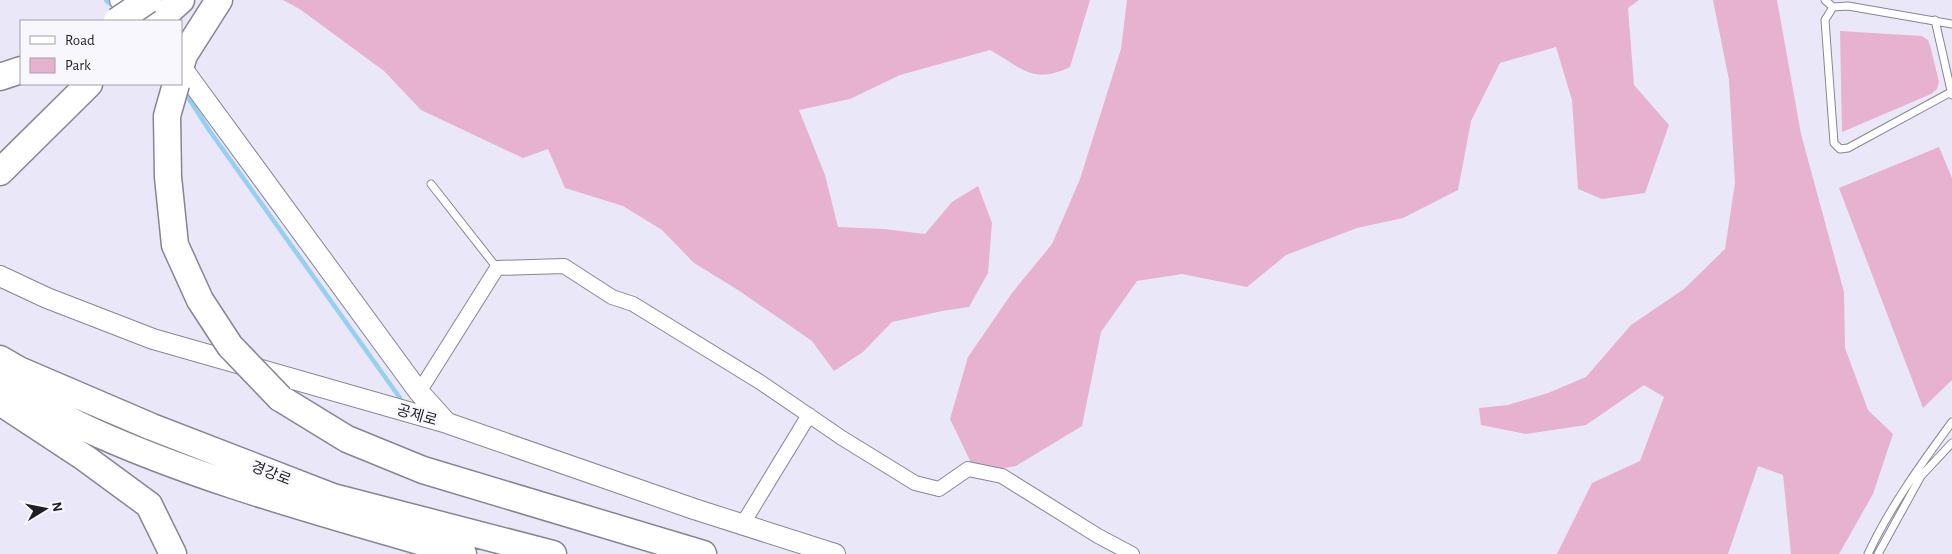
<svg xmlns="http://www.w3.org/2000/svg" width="1952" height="554" viewBox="0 0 1952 554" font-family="'Alegreya Sans','Noto Sans KR',sans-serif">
  <rect width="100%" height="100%" fill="#eae8f8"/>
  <path fill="#e6b2d0" d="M283,0H1090L1070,67C1033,85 1022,68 990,50L900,75L850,99L799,110L825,175L838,227L884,229L925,234L952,202L978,186L992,223L988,273L969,307L942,311L892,322L863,352L834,371L812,341L738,290L694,263L662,230L623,206L565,188L548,149L523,158L421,110L384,71L301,10Z
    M1127,0H1639L1628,8L1634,85L1669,125L1645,193L1602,199L1578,189L1572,100L1556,47L1500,63L1471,121L1458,190L1403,218L1357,228L1286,255L1247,287L1182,274L1137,281L1101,332L1082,426L1016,466L976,473L950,419L968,357L1012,293L1052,244L1080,179L1121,49Z
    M1713,0H1777L1801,134L1844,292L1845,348L1868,410L1893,434L1873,494L1839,554H1791L1783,475L1758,466L1728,554H1557L1592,483L1640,461L1664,397L1644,385L1586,425L1526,434L1481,425L1479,408L1508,405L1548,393L1586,377L1631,325L1684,289L1725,249L1735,183L1729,80Z
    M1840,31L1922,36L1928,40L1930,45L1939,82L1937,89L1931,94L1842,132Z
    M1939,147L1952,178V380L1923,408L1839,188Z"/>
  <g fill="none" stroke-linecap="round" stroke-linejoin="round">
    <path stroke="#96cff2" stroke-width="4.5" d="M106,0L116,9
      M184,91L209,130L400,398"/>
    <g stroke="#868593" stroke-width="9">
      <path id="lane" d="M1825,0L1833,7
        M1935,20L1952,95
        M1951,92L1848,148L1840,149L1834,143L1825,20L1833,7L1848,6L1952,24
        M431,184L497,268
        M1868,554C1890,507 1921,464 1952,422
        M1878,554L1921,476L1952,443"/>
    </g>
    <g stroke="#868593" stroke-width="16">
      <path id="street" d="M419,392L497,268L564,266L612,297L633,304L760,382L842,438L915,483L939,489L968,469L1002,476L1098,536L1132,554
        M742,525L809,415"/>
    </g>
    <g stroke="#868593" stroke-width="22">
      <path id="secondary" d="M120,0L140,21
        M181,67L419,392L447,423
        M0,276L47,298L153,339L447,423L694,509L835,554"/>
    </g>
    <g stroke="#868593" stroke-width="29">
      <path id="highway" d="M158,21L181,0
        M181,65L184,55L219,0
        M0,77L21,70
        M0,172L89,84
        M0,359L19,370L152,427L333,497L553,554
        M0,381C27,396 55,413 83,427C204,483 336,516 463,554
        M280,398L347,439L423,470L703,554
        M0,402L85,458L149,505L173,554"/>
    </g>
    <use href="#lane" stroke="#fff" stroke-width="7"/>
    <use href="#street" stroke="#fff" stroke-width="14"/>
    <use href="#secondary" stroke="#fff" stroke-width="20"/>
    <use href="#highway" stroke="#fff" stroke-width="26"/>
    <g stroke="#868593" stroke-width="29" stroke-linecap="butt">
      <path id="highway-bridge" d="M117,21L148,0
        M176,84L167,116L168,177L175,245L200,300L230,346L280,398"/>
    </g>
    <use href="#highway-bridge" stroke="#fff" stroke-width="26"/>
  </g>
  <g text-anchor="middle" stroke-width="4.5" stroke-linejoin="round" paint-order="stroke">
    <g font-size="15" fill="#1f1f24" stroke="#f7f7fd">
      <text transform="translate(417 415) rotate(16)" y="5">공제로</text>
      <text transform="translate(271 473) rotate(21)" y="5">경강로</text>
    </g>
  </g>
  <rect x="20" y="20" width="162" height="65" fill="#f7f7fd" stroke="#a1a1a6"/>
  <rect x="30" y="36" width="25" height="8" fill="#ffffff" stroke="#a1a1a6"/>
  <text x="65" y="45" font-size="15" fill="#1f1f24">Road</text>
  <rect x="30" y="58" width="25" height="15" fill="#e6b2d0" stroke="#a1a1a6"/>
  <text x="65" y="70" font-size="15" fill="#1f1f24">Park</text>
  <g transform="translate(45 509) rotate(80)" stroke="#f7f7fd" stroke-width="4" paint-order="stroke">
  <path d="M0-4L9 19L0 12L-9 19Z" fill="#1f1f24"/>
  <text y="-8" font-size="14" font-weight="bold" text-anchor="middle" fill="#1f1f24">N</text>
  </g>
</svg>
